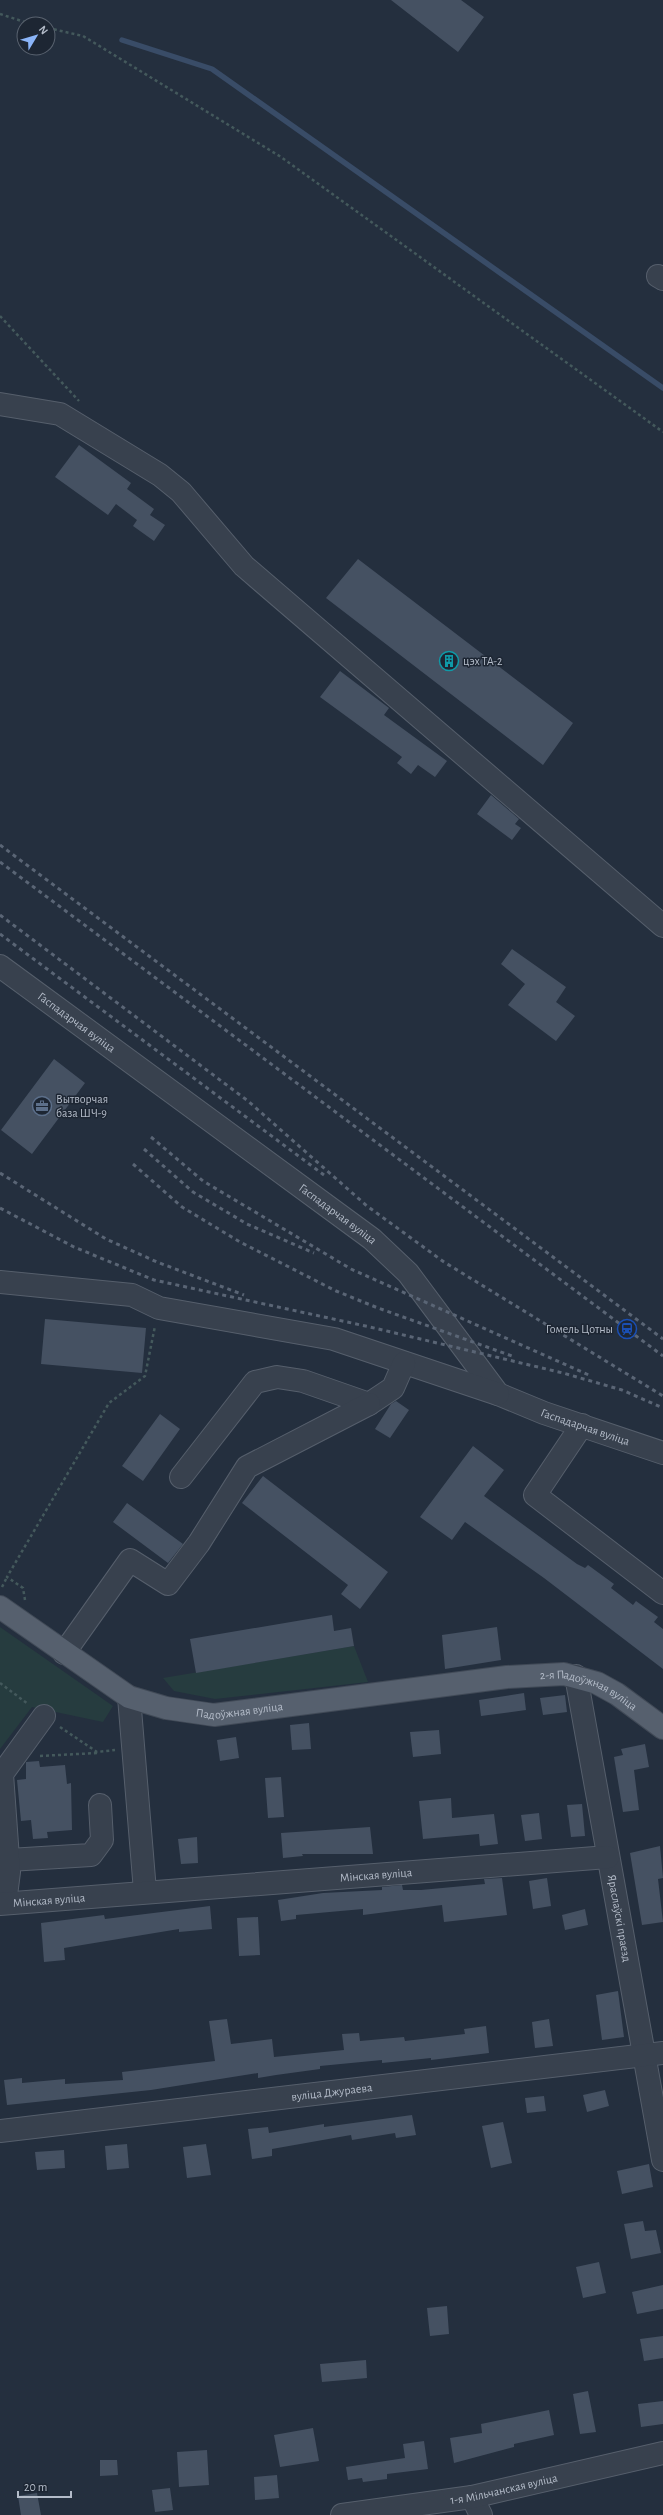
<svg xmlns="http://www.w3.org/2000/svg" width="663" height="2515" viewBox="0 0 663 2515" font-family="'Alegreya Sans',sans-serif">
  <rect width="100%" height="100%" fill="#242f3e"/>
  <path fill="#263c3f" d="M0,1627L113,1706L103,1722L32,1707L0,1749Z
    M354,1646L368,1682L215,1699L174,1691L163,1678Z"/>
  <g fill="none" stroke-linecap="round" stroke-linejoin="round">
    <path stroke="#394c67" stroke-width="5.5" d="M122,40L212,69L663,388"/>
  </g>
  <path fill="#455162" d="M391,0H461L484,17L458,52Z
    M79,445L131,483L127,489L154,509L150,515L165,525L154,541L133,526L137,520L116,504L108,515L55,477Z
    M358,559L573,723L543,765L326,598Z
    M340,671L389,708L384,715L447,761L435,777L418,765L411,774L397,763L402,757L320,697Z
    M491,795L519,819L515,824L521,828L512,840L477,814Z
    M512,949L566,987L556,1002L575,1016L556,1041L508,1005L525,984L501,964Z
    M54,1059L85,1083L32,1154L1,1130Z
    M45,1319L146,1328L142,1373L41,1364Z
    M396,1401L409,1410L390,1438L375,1429L391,1404Z
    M160,1414L180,1429L143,1481L122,1466Z
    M473,1446L504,1470L484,1496L577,1564L585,1568L588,1565L614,1584L611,1588L633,1605L636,1601L658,1617L654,1622L663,1629V1669L544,1578L465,1522L452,1540L420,1517Z
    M263,1476L388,1572L360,1609L341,1594L348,1585L242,1503Z
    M127,1503L183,1544L168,1563L113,1522Z
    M332,1615L334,1631L351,1628L354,1646L196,1673L190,1639Z
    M497,1627L501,1660L445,1669L442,1635Z
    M524,1693L526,1710L481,1716L479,1700Z
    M565,1695L567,1712L543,1715L540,1698Z
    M309,1723L311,1749L292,1750L290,1725Z
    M439,1730L441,1754L413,1757L410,1732Z
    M236,1737L239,1758L220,1761L217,1740Z
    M645,1744L649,1767L634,1770L639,1810L623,1812L614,1757L623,1755L621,1749Z
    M39,1761L40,1767L65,1765L67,1784L71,1783L72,1830L47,1832L48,1838L33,1839L31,1820L21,1821L17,1780L26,1779V1762Z
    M281,1777L284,1817L268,1818L265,1778Z
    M451,1798L452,1818L494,1814L498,1844L480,1846L479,1834L423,1839L419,1801Z
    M582,1804L585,1836L571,1837L567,1805Z
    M539,1813L542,1839L525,1841L521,1815Z
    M370,1827L373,1854H302L303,1856L283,1858L281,1833Z
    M197,1837L198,1863L181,1864L178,1839Z
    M660,1846L663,1878L658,1879L663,1922L642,1925L630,1853Z
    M502,1878L507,1915L444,1922L442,1905L363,1915V1909L296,1915V1919L281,1921L278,1900L323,1893L382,1890V1887L402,1885L403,1890H421L485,1884L484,1879Z
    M547,1878L551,1906L533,1909L529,1881Z
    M210,1906L212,1929L179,1932V1929L64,1948L65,1960L44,1962L41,1923L104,1915L105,1919Z
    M585,1909L588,1925L565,1930L562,1915Z
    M258,1917L260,1955L239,1956L237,1918Z
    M618,1991L624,2037L602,2040L596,1995Z
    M227,2019L231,2044L272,2039L274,2057L344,2050L342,2034L359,2033L360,2041L404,2037L405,2041L465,2034L464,2029L486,2026L489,2053L431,2060V2058L382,2063V2060L320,2066V2069L276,2075L258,2078V2073L151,2090L7,2105L4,2080L22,2078V2083L65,2079V2084L123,2080L122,2072L215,2061L209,2021Z
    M549,2019L553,2046L535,2048L532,2022Z
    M605,2090L609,2106L587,2112L583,2095Z
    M544,2096L546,2111L527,2113L525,2098Z
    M412,2115L416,2135L396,2138L395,2133L352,2140L351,2135L272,2149V2156L252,2159L248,2129L268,2127L269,2133L324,2124V2127Z
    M503,2122L512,2163L491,2168L482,2126Z
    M127,2144L129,2168L107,2170L105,2146Z
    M206,2144L211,2175L187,2178L183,2147Z
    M64,2150L65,2168L37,2170L35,2152Z
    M649,2164L653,2187L622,2194L617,2171Z
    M643,2221L645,2231L656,2230L661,2253L631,2259L624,2224Z
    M599,2262L606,2293L583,2298L576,2267Z
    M663,2285V2309L637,2314L632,2292Z
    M447,2306L449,2334L430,2336L427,2308Z
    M663,2336V2358L644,2361L640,2339Z
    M366,2360L367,2378L322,2382L320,2364Z
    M588,2391L596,2432L580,2434L573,2394Z
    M663,2401V2424L641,2427L638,2404Z
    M549,2410L554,2435L514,2444V2447L454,2463L450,2438L482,2433L481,2424Z
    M313,2428L319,2461L280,2467L274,2435Z
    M424,2441L428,2469L387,2474V2479L363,2482L362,2478L348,2480L346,2467L405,2458L403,2444Z
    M207,2450L209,2485L179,2487L177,2452Z
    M100,2460H117L118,2475L100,2476Z
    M277,2475L279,2498L255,2500L254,2477Z
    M170,2488L173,2510L155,2512L152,2490Z
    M37,2493L41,2515H21L18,2496Z"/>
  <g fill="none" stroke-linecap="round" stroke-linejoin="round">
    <g stroke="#565f6c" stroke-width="24">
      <g id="minor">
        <path d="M658,276L663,279"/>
        <path d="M0,404L60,414L160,475L181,492L244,566L663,926"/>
        <path id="s1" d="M0,966L372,1239L408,1273L498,1394L544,1413L663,1453"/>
        <path d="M0,1282L132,1295L159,1308L334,1339L498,1394"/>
        <path d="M582,1425L535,1495L663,1593"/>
        <path d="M181,1477L255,1382L277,1377L303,1381L369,1404L393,1388L404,1363"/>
        <path d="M64,1653L130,1560L168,1584L199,1543L247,1467L369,1404"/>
        <path id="s2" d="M576,1676L663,2160"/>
        <path d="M129,1697L145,1891"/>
        <path d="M9,1860L91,1855L102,1840L100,1805"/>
        <path d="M5,1903L9,1872L2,1774L44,1716"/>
        <path id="s3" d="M0,1904L608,1857"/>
        <path id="s4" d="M0,2131L663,2053"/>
        <path d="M472,2497L481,2515"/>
        <path id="s5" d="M342,2515L472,2497L663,2453"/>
      </g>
    </g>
    <g stroke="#414a57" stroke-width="24">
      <g id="major">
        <path id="s6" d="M0,1607L129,1697L166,1708L214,1715L507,1677L564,1674L597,1683L617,1694L663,1728"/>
      </g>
    </g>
    <path stroke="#44595c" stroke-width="2.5" stroke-dasharray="3 3" stroke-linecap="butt" d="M0,14L31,24
      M48,28L83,36L281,157L663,432
      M0,316L79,401
      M2,1587L7,1577
      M25,1600L23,1588L7,1577L109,1403L145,1376L155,1326
      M0,1683L28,1704
      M60,1727L97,1752L115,1750
      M40,1756L97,1753"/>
    <use href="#minor" stroke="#38414e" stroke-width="22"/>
    <use href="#major" stroke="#56606e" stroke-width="22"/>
    <path stroke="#5a6575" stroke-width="3" stroke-dasharray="4 4" stroke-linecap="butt" d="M0,845L663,1339
      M0,862L663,1356
      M0,915L248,1101L367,1206L444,1262L663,1396
      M0,934L324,1175
      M151,1137L203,1181L351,1269L591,1376
      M144,1149L193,1192L247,1224L314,1253
      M133,1164L182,1207L240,1242L336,1291L378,1308L512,1356
      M0,1173L106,1239L157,1262L244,1295
      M0,1208L74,1247L154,1280L370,1327L563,1373L622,1390L663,1408"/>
  </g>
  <defs>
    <g id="building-ring" transform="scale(1)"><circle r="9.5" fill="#1d2633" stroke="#0f9aa8" stroke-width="1.5"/><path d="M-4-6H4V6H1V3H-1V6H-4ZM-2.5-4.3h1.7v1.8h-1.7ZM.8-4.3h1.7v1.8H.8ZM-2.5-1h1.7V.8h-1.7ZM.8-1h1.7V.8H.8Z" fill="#0f9aa8"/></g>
    <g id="office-ring" transform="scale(1)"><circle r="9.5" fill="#1d2633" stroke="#5c6f8a" stroke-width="1.5"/><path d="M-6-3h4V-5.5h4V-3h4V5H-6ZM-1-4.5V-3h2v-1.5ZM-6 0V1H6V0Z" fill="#5c6f8a"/></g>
    <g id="station-ring" transform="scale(1)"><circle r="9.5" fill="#1d2633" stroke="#1a4fb4" stroke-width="1.5"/><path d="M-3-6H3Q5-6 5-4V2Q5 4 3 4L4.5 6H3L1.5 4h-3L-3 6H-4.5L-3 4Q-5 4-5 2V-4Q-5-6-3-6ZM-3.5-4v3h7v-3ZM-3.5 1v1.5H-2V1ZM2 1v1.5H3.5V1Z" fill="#1a4fb4"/></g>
  </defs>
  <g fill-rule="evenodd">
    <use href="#building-ring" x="449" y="661"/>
    <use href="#office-ring" x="42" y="1106"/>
    <use href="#station-ring" x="627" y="1329"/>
  </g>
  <g text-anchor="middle" stroke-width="3" stroke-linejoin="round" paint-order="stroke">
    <g font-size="12" fill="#b4bcc9" stroke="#1d2633" text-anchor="start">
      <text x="463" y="665">цэх ТА-2</text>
      <text x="56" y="1103">Вытворчая<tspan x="56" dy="14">база ШЧ-9</tspan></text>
      <text x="613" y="1333" text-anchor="end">Гомель Цотны</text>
    </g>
    <g font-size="12" fill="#b4bcc9" stroke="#1d2633">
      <text dy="4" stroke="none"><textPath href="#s1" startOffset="95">Гаспадарчая вуліца</textPath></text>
      <text dy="4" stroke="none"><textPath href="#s1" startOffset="419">Гаспадарчая вуліца</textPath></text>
      <text dy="4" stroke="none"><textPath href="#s1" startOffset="755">Гаспадарчая вуліца</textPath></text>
      <text dy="4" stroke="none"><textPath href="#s6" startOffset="625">2-я Падоўжная вуліца</textPath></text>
      <text dy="4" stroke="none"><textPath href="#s6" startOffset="270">Падоўжная вуліца</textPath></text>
      <text dy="4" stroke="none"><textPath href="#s3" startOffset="377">Мінская вуліца</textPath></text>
      <text dy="4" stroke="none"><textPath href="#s3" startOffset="49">Мінская вуліца</textPath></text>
      <text dy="4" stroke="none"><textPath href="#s2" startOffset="246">Яраслаўскі праезд</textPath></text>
      <text dy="4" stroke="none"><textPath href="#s4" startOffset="334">вуліца Джураева</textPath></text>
      <text dy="4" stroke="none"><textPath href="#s5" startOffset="164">1-я Мільчанская вуліца</textPath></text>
    </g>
  </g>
  <g transform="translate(36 36) rotate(52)"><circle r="19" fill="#1d2633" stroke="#59626f"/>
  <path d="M0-3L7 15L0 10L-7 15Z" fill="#8ab4f8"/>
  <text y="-6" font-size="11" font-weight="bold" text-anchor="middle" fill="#b4bcc9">N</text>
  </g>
  <path d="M18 2491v6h53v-6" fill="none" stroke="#b4bcc9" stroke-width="2"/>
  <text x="24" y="2491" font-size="12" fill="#b4bcc9" stroke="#1d2633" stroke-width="3" paint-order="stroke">20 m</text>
</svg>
